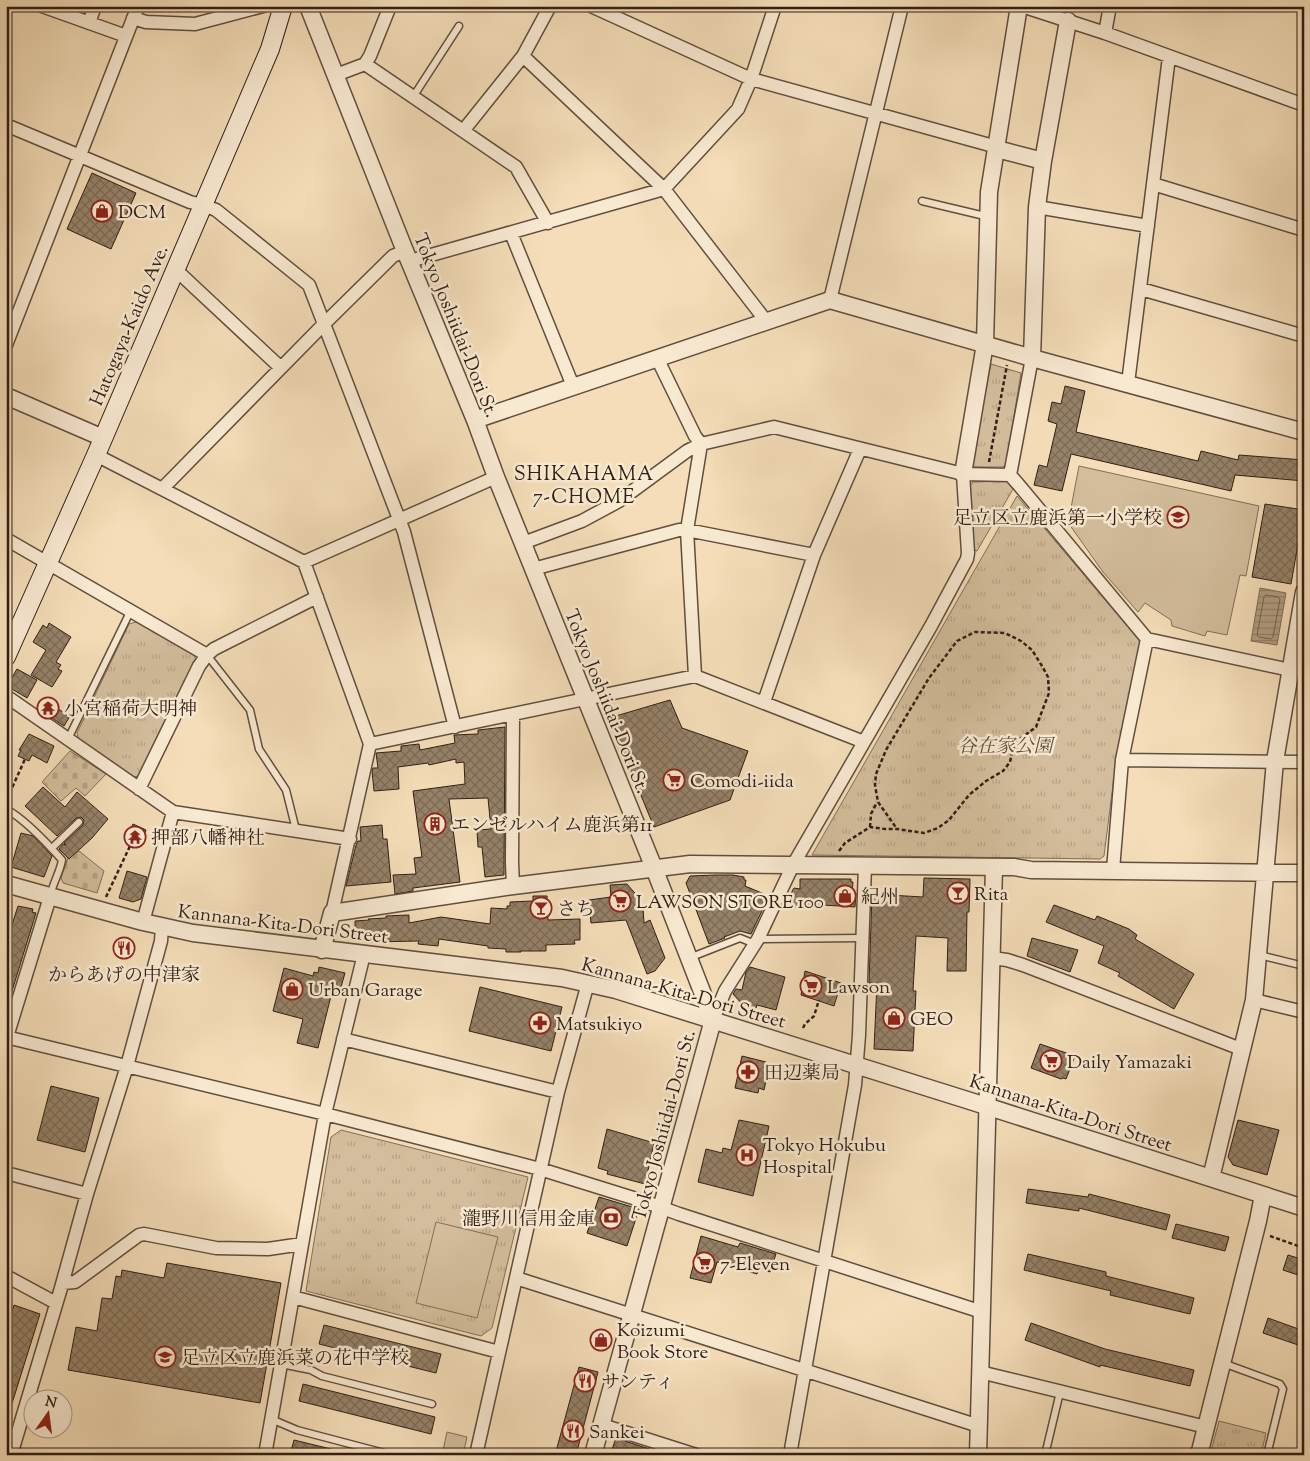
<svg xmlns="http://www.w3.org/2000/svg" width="1310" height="1461" viewBox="0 0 1310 1461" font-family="'Sorts Mill Goudy','Noto Serif JP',serif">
  <defs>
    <pattern id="grass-tufts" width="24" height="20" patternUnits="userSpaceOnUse" patternTransform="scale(1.25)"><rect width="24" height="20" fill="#d3bd9c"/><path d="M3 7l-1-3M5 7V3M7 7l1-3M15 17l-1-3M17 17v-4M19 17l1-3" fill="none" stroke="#b5a286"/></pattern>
    <pattern id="cemetery-stones" width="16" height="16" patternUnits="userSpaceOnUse" patternTransform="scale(1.25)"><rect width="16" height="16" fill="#d3bd9c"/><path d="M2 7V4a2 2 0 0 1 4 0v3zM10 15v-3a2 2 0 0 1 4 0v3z" fill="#b5a286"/></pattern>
    <pattern id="water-rules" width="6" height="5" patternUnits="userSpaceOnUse" patternTransform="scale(1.25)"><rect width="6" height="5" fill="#b19c80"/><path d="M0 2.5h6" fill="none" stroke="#907f68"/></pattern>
    <pattern id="building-cross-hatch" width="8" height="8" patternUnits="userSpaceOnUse" patternTransform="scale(1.25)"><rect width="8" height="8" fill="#968269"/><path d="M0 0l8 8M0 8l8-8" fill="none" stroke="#7b6a55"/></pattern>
  </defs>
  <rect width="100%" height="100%" fill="#f4ddb8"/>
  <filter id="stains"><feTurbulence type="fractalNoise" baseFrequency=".004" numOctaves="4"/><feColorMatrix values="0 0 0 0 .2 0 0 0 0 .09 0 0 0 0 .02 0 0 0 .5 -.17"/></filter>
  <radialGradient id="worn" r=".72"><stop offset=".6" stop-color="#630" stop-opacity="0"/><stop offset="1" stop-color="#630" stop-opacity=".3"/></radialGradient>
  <path fill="url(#grass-tufts)" stroke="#826e58" d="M991,364L1021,373L1006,464L1003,467H975L972,466V461Z
    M1007,481L1013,489L977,551L974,550L969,487L973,482Z
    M1017,496L1139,640L1140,644L1117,754L1104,856L1100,859L812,855Z
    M136,622L194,655L197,662L139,776L133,777L79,740L77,733L129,624Z
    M341,1130L528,1177L492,1328L481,1336L306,1291L331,1137Z
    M1219,1421L1266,1433L1261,1455H1210Z
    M447,1432L467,1437L463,1455H442Z"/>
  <path fill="url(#cemetery-stones)" stroke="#826e58" d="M70,751L106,774L85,796L76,788L61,801L42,782Z
    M79,851L104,871L97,893L63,883L61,878L68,858Z"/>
  <path fill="#d3bd9c" stroke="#826e58" d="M1079,466L1259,506L1246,576L1240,575L1227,635L1207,631L1205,636L1172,626L1171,620L1145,603L1138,612L1103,572L1069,524L1070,513Z
    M436,1222L498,1237L477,1318L416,1303Z"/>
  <path fill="url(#water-rules)" stroke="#7d6a55" d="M1260,588L1286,593L1277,645L1251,641Z"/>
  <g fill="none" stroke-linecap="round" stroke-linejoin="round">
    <path stroke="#705e4a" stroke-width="1" d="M1266,595L1278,597L1280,599L1273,637L1271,639L1259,637L1257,635L1264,597Z"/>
  </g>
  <path fill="url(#building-cross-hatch)" stroke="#301f14" d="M92,173L136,193L111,249L67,229Z
    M1065,386L1085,391L1076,432L1198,461L1201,451L1238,460L1239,455L1304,460V481L1235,475L1231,491L1071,454L1062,491L1034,485L1039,465L1047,467L1057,424L1048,421L1052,402L1061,404Z
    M1265,504L1304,510L1291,584L1252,577Z
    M49,623L71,637L56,662L61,665L58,669L62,671L52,687L31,675L46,650L33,642L43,625L47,628Z
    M17,669L37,680L27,698L7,686Z
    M670,700L682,728L748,751L730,800L654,827L609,718Z
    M48,703L70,716L64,726L43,712Z
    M505,727L504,875L485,877L482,847H478L477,830L491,829L488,798L449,799L460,882L413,888V891L395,894L393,875L416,874L414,858L422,857L413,791L465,784L464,762L456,763V759L429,765L428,763L398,767L399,789L374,791L372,771L373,768H378L376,753L401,751V746L419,744L420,750L455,743L454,735L478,734V730Z
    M29,734L54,746L47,763L32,755L29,761L18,756L21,750H19Z
    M43,787L65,807L77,792L108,819L92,838L69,859L59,849L63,844L66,845L64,843L83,825L84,820L81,817L76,818L57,836L25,806Z
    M133,824L146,830L139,847L125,840Z
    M382,825L383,839H387L391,882L346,886L356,845L358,841H361L360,827Z
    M21,833L33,836L52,856L44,877L11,867Z
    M127,871L147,877L141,899L133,902L119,898Z
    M715,875H733L744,877V880H746L745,886L769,896L751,934L740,931L724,937L725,938L709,944L686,883L690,876Z
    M924,878L970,879L969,912H967L966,971H947L948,938L916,936L913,991H916L913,1051L874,1049L877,983H869L872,894L923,897Z
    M800,879H851V882H853L852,893H856L855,907L823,905V907H790V895L794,888L800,889Z
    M627,884L639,898L643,908L644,923L650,920L665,958L655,971L647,974L626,920L591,923L589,900L611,897L610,885Z
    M533,896H547L548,920L580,919V940H574L575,944L546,945V951H521V952H506V949L488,948V946L439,939L438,946L418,944L419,941L369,942V939H355V921L369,920L368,919L386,918V916L409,915V923L441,917L490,924L491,908L507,909V906H510V902L533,901Z
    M1054,905L1095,920L1097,916L1129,929L1137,935L1135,939L1194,974L1174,1009L1118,976L1120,973L1098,963L1104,946L1046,922Z
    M18,906L33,909L32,912L36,913L8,1004H6V943Z
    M1032,938L1078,950L1070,972L1027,956Z
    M319,967L345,973L339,994L332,992L318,1048L297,1043L303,1019L273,1011L284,968L313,976L314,972L318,973Z
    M750,967L785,977L776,1010L757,1005L756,1008L743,1005L733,994L736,989L742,990L746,972Z
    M805,971L841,983L834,1006L801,995Z
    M480,987L562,1007L551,1051L469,1031Z
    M1040,1044L1075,1056L1066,1079L1063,1078L1061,1079L1031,1068Z
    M742,1056L766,1062L765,1066L769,1067L764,1090L759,1088L758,1093L735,1088Z
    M51,1086L99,1098L85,1152L37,1140Z
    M739,1120L769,1126L753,1196L698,1182L706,1149L722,1153L723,1148L731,1150Z
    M1238,1120L1279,1130L1267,1175L1233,1165L1228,1157Z
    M607,1129L654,1143L645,1184L607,1174L608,1171L598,1168Z
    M1028,1189L1088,1197L1089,1194L1170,1215L1166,1230L1079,1208V1211L1026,1203Z
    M599,1197L639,1209L627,1246L587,1233Z
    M1176,1224L1229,1237L1225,1251L1172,1238Z
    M701,1236L738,1247L740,1243L776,1254L770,1272L759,1268L757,1274L717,1262L711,1283L690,1278Z
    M1028,1254L1106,1272V1276L1194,1298L1190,1314L1110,1295L1111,1291L1024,1270Z
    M1288,1255L1304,1260V1277L1283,1270Z
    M167,1263L281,1283L260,1403L68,1370L76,1327L97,1331L102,1298L112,1299L116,1276L121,1277L122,1270L164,1278Z
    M14,1305L40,1314L9,1413H6V1330Z
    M1268,1318L1304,1331V1347L1263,1333Z
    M1031,1323L1105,1349L1194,1370L1190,1386L1100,1365V1367L1025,1340Z
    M324,1325L441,1354L436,1373L319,1344Z
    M579,1367L598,1372L576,1455H555Z
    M303,1384L435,1417L431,1434L299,1401Z
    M616,1438L661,1453V1455H610Z
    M294,1440L339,1451L338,1455H290Z"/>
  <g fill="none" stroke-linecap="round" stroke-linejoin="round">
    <g stroke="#614e3d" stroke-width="9">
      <path id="service" d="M413,97L459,26
        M922,201L989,217
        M207,655L250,710L259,749L286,790L296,830
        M68,739L131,610
        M6,809C26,820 47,843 62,860C60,872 53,883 50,896
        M52,848L79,822
        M758,939L862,938
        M1259,955L1304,966
        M689,958L740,938L755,944
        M1223,1363L1280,1384L1283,1389L1267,1455
        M281,1364L311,1370L322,1376L432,1404
        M271,1419L297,1430L392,1455
        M1045,1455L1060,1392"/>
    </g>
    <g stroke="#614e3d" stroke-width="15">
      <path id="minor" d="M42,6L126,36
        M591,6L751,79L997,147
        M1022,6L1105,33L1304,105
        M133,18L146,22L195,24L263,6
        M89,23L95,6
        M1105,33L1110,6
        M523,56L664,189L766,321
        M365,64L516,167L548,223
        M336,75L365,64L370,56L390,6
        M6,125L190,202L203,205L216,210L309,285L404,532L455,727
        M463,131L523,56L550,6
        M1153,184L1304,230
        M1037,207L1148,226
        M511,233L573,386
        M410,261L664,189L738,109L751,79L775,6
        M175,269L281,368
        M1141,289L1304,336
        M830,300L902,6
        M6,345L138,6
        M1032,358L1010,475L1018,484L1147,639L1290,670
        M1128,383L1169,57
        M96,455L304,562L496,477
        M162,489L324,324L393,256L405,251
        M6,539L207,655
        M523,543L582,521L619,501L687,451L701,444L774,427L963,474L1010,475
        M304,562L370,744L332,913
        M533,569L679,530H687L814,555
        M695,676L864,742
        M6,696L173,812L350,839
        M764,702L814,555L860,449
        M370,744L695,676L687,530L701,444L695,436L657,358
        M1122,760L1304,762
        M139,789L199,666L207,655L214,649L317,597
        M1113,870L1122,760L1147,639
        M513,886L512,862L513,715
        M143,922L173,812
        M992,958L1007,960L1023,965L1241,1049
        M1254,1000L1304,1012
        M713,1020L725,991L758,939L793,865L931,626L967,559L968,553L963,474
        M6,1037L325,1114L540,1169L646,1202L679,1214L982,1312
        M343,1039L558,1092
        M6,1040L50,897
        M6,1173L87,1194
        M6,1276L56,1303
        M516,1278L979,1426
        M63,1283L75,1282L139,1235L144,1234L216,1248L268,1249L302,1244
        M293,1297L499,1352
        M980,1372L1206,1427
        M602,1425L696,1455
        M11,1455L61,1288L87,1194L127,1066L161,941L162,927
        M265,1455L325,1114L364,954
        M476,1455L558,1092L588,983
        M790,1455L855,1085L859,1035L865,866"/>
    </g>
    <g stroke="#614e3d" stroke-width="19">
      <path id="tertiary" d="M308,6L405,251L475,420L496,477L654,868L713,1020L593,1455
        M997,149L1043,161
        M1032,358L1037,207L1043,161L1068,21
        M6,396L103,438
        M475,420L830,300L1032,358L1304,432
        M963,474L985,344L989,192L1019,6
        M6,884L143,922L193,933L562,978L616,990L967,1100L1304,1208
        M322,950L332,913L513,886L690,864L1014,867L1031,870L1304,873
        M1211,1178L1254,1000L1275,761L1304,592
        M978,1455L994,867
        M1199,1455L1258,1221L1263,1195"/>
    </g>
    <g stroke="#301f14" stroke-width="20">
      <path id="secondary" d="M6,657L96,455L270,49L283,6"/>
    </g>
    <path stroke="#301f14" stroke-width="2.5" stroke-dasharray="4 2.5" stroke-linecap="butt" d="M989,462L1007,365
      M7,799L25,759
      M870,827L871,814L877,802
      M839,851L845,843L870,827L885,829H897L924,833L938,828L949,820L969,795L986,781L1003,771L1010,762L1013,748L1016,742L1036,727L1049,693L1048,677L1042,666L1032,650L1021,641L1005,633L975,632L957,641L929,678L886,750L876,774L875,785L878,802L897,829
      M106,897L130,846
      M803,1028L805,1024L814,1016L819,1000
      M1270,1236L1304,1248"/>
    <use href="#service" stroke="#f8e9d1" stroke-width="6"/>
    <use href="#minor" stroke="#f8e9d1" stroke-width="12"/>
    <use href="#tertiary" stroke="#f8e9d1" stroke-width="16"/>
    <use href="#secondary" stroke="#f8e9d1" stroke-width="18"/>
  </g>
  <defs>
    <g id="shop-ring" transform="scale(1.125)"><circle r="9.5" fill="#f8e9d1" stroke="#8f2418" stroke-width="1.5"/><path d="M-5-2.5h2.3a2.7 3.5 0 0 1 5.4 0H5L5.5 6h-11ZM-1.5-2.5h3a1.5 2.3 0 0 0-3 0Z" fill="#8f2418"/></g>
    <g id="school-ring" transform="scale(1.125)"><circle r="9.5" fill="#f8e9d1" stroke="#8f2418" stroke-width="1.5"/><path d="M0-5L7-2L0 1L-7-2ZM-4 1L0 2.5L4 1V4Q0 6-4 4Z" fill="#8f2418"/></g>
    <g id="temple-ring" transform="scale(1.125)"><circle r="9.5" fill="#f8e9d1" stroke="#8f2418" stroke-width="1.5"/><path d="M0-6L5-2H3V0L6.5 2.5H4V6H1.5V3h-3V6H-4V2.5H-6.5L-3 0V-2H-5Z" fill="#8f2418"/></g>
    <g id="supermarket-ring" transform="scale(1.125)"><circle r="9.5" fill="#f8e9d1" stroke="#8f2418" stroke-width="1.5"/><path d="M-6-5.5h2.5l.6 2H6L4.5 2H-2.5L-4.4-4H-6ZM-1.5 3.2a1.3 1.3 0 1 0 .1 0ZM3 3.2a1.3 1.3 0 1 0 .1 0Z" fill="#8f2418"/></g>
    <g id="building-ring" transform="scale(1.125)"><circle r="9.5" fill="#f8e9d1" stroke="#8f2418" stroke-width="1.5"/><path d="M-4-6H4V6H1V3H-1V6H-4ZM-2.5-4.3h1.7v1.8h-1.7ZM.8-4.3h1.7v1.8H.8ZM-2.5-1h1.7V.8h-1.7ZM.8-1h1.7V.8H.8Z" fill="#8f2418"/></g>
    <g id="bar-ring" transform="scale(1.125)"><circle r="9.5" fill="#f8e9d1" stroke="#8f2418" stroke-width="1.5"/><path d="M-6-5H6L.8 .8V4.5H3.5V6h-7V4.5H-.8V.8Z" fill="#8f2418"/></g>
    <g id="restaurant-ring" transform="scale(1.125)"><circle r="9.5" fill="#f8e9d1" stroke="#8f2418" stroke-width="1.5"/><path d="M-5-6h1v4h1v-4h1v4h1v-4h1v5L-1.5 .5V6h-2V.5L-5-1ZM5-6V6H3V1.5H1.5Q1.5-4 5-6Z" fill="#8f2418"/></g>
    <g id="pharmacy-ring" transform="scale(1.125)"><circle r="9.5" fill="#f8e9d1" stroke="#8f2418" stroke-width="1.5"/><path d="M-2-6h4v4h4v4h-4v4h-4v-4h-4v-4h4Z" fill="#8f2418"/></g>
    <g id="hospital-ring" transform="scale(1.125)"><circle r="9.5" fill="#f8e9d1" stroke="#8f2418" stroke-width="1.5"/><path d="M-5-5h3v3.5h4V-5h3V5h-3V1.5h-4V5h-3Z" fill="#8f2418"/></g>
    <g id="bank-ring" transform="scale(1.125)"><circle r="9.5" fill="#f8e9d1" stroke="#8f2418" stroke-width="1.5"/><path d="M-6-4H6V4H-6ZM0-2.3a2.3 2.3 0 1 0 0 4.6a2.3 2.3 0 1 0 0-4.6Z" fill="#8f2418"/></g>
  </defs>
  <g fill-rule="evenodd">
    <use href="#shop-ring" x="102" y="211"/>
    <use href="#school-ring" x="1178" y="517"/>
    <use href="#temple-ring" x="48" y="708"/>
    <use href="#supermarket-ring" x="674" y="780"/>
    <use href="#building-ring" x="435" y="824"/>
    <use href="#temple-ring" x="135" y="837"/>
    <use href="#bar-ring" x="958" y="893"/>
    <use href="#shop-ring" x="845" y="896"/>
    <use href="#supermarket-ring" x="620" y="901"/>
    <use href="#bar-ring" x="541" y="908"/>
    <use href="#restaurant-ring" x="124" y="948"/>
    <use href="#supermarket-ring" x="811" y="986"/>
    <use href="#shop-ring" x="292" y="989"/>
    <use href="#shop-ring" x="894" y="1018"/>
    <use href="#pharmacy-ring" x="540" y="1023"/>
    <use href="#supermarket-ring" x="1051" y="1061"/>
    <use href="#pharmacy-ring" x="748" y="1072"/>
    <use href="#hospital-ring" x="747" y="1155"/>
    <use href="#bank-ring" x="611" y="1218"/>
    <use href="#supermarket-ring" x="704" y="1263"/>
    <use href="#shop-ring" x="601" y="1340"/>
    <use href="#school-ring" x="165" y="1357"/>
    <use href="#restaurant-ring" x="585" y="1381"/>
    <use href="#restaurant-ring" x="573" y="1431"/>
  </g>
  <g text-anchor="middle" stroke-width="5" stroke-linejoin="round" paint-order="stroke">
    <g font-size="19" fill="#301f14" stroke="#f8e9d1" text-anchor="start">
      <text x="118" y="218">DCM</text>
      <text x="1162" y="524" text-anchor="end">足立区立鹿浜第一小学校</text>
      <text x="64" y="715">小宮稲荷大明神</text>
      <text x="690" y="787">Comodi-iida</text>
      <text x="451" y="831">エンゼルハイム鹿浜第11</text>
      <text x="151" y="844">押部八幡神社</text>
      <text x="974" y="900">Rita</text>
      <text x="861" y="903">紀州</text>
      <text x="636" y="908">LAWSON STORE 100</text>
      <text x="557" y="915">さち</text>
      <text x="124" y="981" text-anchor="middle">からあげの中津家</text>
      <text x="827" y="993">Lawson</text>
      <text x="308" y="996">Urban Garage</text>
      <text x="910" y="1025">GEO</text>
      <text x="556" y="1030">Matsukiyo</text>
      <text x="1067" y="1068">Daily Yamazaki</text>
      <text x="764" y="1079">田辺薬局</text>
      <text x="763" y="1151">Tokyo Hokubu<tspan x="763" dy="22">Hospital</tspan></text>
      <text x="595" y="1225" text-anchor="end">瀧野川信用金庫</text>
      <text x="720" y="1270">7-Eleven</text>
      <text x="617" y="1336">Koizumi<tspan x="617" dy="22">Book Store</tspan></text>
      <text x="181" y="1364">足立区立鹿浜菜の花中学校</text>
      <text x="601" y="1388">サンティ</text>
      <text x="589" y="1438">Sankei</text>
    </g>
    <g font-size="19" fill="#301f14" stroke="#f8e9d1">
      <text transform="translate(128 325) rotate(-67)" y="7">Hatogaya-Kaido Ave.</text>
      <text transform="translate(457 325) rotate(68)" y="7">Tokyo Joshiidai-Dori St.</text>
      <text transform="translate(608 701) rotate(68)" y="7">Tokyo Joshiidai-Dori St.</text>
      <text transform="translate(283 923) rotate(7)" y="7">Kannana-Kita-Dori Street</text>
      <text transform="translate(684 992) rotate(16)" y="7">Kannana-Kita-Dori Street</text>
      <text transform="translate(1071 1112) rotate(18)" y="7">Kannana-Kita-Dori Street</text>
      <text transform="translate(663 1125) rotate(-75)" y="7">Tokyo Joshiidai-Dori St.</text>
    </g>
    <g font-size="19" font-style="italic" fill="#614e3d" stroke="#f8e9d1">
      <text x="1005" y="752">谷在家公園</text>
    </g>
    <g font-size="20" letter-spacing="1" fill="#301f14" stroke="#f8e9d1">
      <text x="584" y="480">SHIKAHAMA<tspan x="584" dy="23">7-CHOME</tspan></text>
    </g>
  </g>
  <rect width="1310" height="1461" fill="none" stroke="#f4ddb8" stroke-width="25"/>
  <rect x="8" y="8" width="1295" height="1446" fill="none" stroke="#301f14" stroke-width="2.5"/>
  <rect x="12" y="12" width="1285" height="1436" fill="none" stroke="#301f14"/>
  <g transform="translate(48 1414) rotate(14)"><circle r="24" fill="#f8e9d1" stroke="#a89885"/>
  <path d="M0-4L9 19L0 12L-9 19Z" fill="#8f2418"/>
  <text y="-8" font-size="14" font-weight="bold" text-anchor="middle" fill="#301f14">N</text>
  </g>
  <rect width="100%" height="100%" filter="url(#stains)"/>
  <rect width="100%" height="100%" fill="url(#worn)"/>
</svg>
